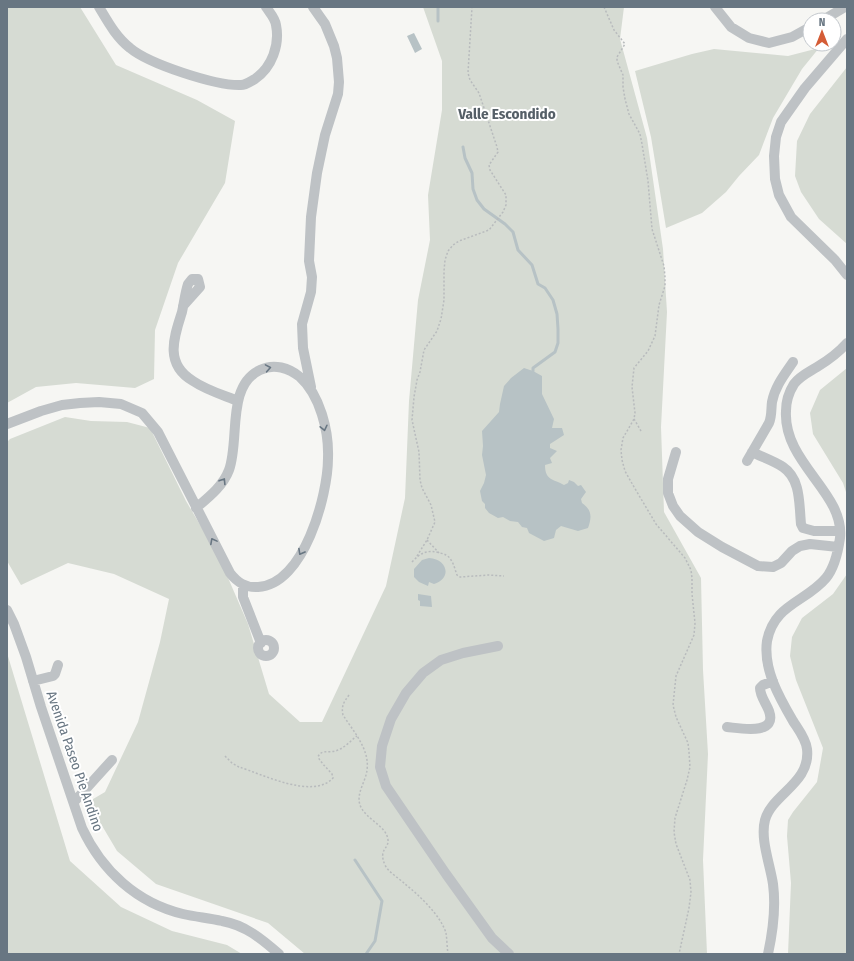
<svg xmlns="http://www.w3.org/2000/svg" width="854" height="961" viewBox="0 0 854 961" font-family="'Fira Sans Condensed',sans-serif">
  <rect width="100%" height="100%" fill="#f6f6f3"/>
  <path fill="#d6dbd3" d="M7,7H80L116,65L197,100L235,121L225,183L178,263L155,330L154,379L135,388L76,383L36,387L7,403Z
    M423,7H624L620,39L647,138L663,249L667,312L661,427L664,512L701,578L703,670L708,754L703,860L707,954H305L268,923L156,884L117,851L88,802L105,792L138,722L160,642L169,599L114,574L68,563L21,585L7,561V442L10,439L65,417L91,421L127,422L150,428L186,501L219,557L248,624L269,694L300,722H322L386,586L405,498L409,401L418,300L430,240L428,195L442,110V61Z
    M819,48L802,69L773,118L759,155L739,176L726,192L702,213L666,228L651,137L635,71L692,54L714,49L788,56Z
    M847,67V244L819,219L801,192L795,176L797,141L810,114Z
    M847,368V495L843,483L813,434L810,413L820,390Z
    M847,574V954H788L791,883L787,836L788,820L793,812L817,782L823,748L796,680L790,656L792,637L802,618L833,594Z
    M7,653L70,861L121,907L172,931L227,945L242,954H7Z"/>
  <path fill="#b7c2c5" d="M414,33L422,49L415,53L407,36Z
    M524,368L533,371L542,376V394L554,419L552,428H562L564,435L550,444V448L557,451L550,458L552,463L545,465C545,481 554,479 564,485L568,483L569,480L574,482L578,486L581,485L586,492L581,499L582,503C592,510 592,517 588,528L578,531L561,526L556,530L554,538L544,541L529,533L527,528L522,527L518,522L510,521L503,517L498,518L489,513L485,508V504L482,501L480,491L484,483L486,475L482,455L483,446L482,431L499,412L500,404L504,386L511,378Z
    M429,558C448,559 452,579 434,584L429,582L428,586L419,582L414,577V569L422,560Z
    M418,594L431,596L432,607L420,606V601L418,600Z"/>
  <g fill="none" stroke-linecap="round" stroke-linejoin="round">
    <path stroke="#b7c2c5" stroke-width="3" d="M438,7V21
      M463,147L465,158L472,173L473,189L477,200L484,209L505,224L513,232L518,250L532,265L538,284L545,288L553,300L557,314L558,329V343L555,352L533,368V371
      M355,860L382,901L375,941L366,954"/>
    <path stroke="#b8bbbd" stroke-width="1.5" stroke-dasharray="2 2" stroke-linecap="butt" d="M604,7L614,30L625,44L617,57V61L623,75V87L625,99L629,114L640,134L642,144L648,181L652,229L664,266L665,277V286L659,305L655,336L648,351L634,368L632,387L635,413L634,419L623,438L621,450L622,460L625,471L634,487L656,524L685,558L691,570L692,578V594L695,623L694,635L676,676L673,705L676,717L688,743L689,752L690,767L687,780L675,818L674,832L676,844L690,880L691,892L689,908L679,954
      M634,419L641,431
      M427,540L439,553
      M417,556L427,540L435,522L431,505L422,488L420,480L419,452L412,420L414,397L417,380L420,372L424,350L437,331L441,319L444,300V271L445,260L448,251L453,245L459,241L489,230L503,212L506,205V195L490,170L489,165L498,152L497,147L479,93L470,80L468,73L472,7
      M412,562C420,553 428,549 440,553C445,554 449,556 451,560C454,564 455,570 457,575L460,577L489,575L504,576
      M349,695C344,702 341,706 343,715C353,731 370,749 367,770C366,781 356,793 360,805C365,819 387,826 388,840C389,849 378,849 385,865C389,873 399,878 405,884C419,895 441,916 446,933C447,939 447,947 448,954
      M225,756L232,763L239,767C262,774 313,800 333,778L332,774C327,768 322,764 318,757C321,749 329,753 335,751C344,749 350,741 357,736"/>
    <path stroke="#bec2c5" stroke-width="10" d="M99,7C108,22 116,37 130,48C149,64 216,86 241,85C246,85 251,81 255,79C272,67 280,45 276,25C275,18 270,13 266,7
      M715,7L731,27L749,38L769,43L792,37L810,27
      M823,20L845,7
      M847,39L805,88L781,122L776,137L774,156L775,179L779,195L791,217L835,260L847,275
      M183,306L200,287L198,279H192L188,284C185,293 184,303 182,312C174,337 164,364 193,381C206,390 223,395 238,401
      M311,387L303,348L302,324L311,292L312,277L309,261L311,217L317,173L325,135L338,94L339,82L337,58L334,46L325,24L313,7
      M7,424L41,411L62,405L80,403L99,402L121,404L142,413L158,432L230,573C237,582 245,588 258,587C304,585 328,495 328,458C329,431 320,395 300,377C289,368 274,363 260,370C226,386 240,440 229,470C223,486 209,497 196,508
      M676,452L668,479V493L673,506L680,516L698,532L722,547L758,566L773,567L781,563L792,551L800,546L810,544L838,547
      M752,452C762,457 774,461 783,467C801,479 799,504 801,524L803,528L814,531H840
      M747,461L769,423C772,416 771,409 772,402C775,386 785,374 793,362
      M243,585V597L261,643
      M7,610L14,624L26,657L41,707L82,828C102,871 137,903 183,914C196,917 209,918 222,921C245,925 262,939 279,954
      M258 648a8 8 0 1 1 16 0a8 8 0 1 1-16 0Z
      M498,646L463,653L441,660L423,673L406,693L391,719L382,746L380,767L386,786L446,874L492,938L509,954
      M33,681L53,676L55,674L58,665
      M727,727C739,728 778,736 769,711C766,703 760,696 760,688L763,685L773,681
      M74,802L112,760
      M768,954C773,931 776,907 773,884C770,864 760,839 765,820C772,794 811,783 807,749C806,739 798,729 793,721C779,697 763,669 767,641C774,604 806,602 826,578C835,567 838,552 840,538C845,493 783,463 786,411C786,401 789,392 794,384C800,376 809,372 817,367C827,361 839,352 847,343"/>
  </g>
  <defs><path id="oneway-chevron" d="M-2-3.5L2.5 0L-2 3.5" fill="none" stroke-width="1.6" stroke-linecap="round" stroke-linejoin="round"/></defs>
  <g stroke="#687682">
    <use href="#oneway-chevron" transform="translate(268 368) rotate(-10)"/>
    <use href="#oneway-chevron" transform="translate(324 428) rotate(77)"/>
    <use href="#oneway-chevron" transform="translate(223 481) rotate(-58)"/>
    <use href="#oneway-chevron" transform="translate(213 541) rotate(-118)"/>
    <use href="#oneway-chevron" transform="translate(301 552) rotate(119)"/>
  </g>
  <g text-anchor="middle" stroke-width="4" stroke-linejoin="round" paint-order="stroke">
    <g font-size="14" fill="#687682" stroke="#fff">
      <text transform="translate(75 761) rotate(71)" y="5">Avenida Paseo Pie Andino</text>
    </g>
    <g font-size="15" font-weight="bold" fill="#555f67" stroke="#fff">
      <text x="507" y="119">Valle Escondido</text>
    </g>
  </g>
  <rect width="854" height="961" fill="none" stroke="#687682" stroke-width="16"/>
  <g transform="translate(822 32)"><circle r="19" fill="#ffffff" stroke="#c3c8cd"/>
  <path d="M0-3L7 15L0 10L-7 15Z" fill="#d45c36"/>
  <text y="-6" font-size="11" font-weight="bold" text-anchor="middle" fill="#687682">N</text>
  </g>
</svg>
